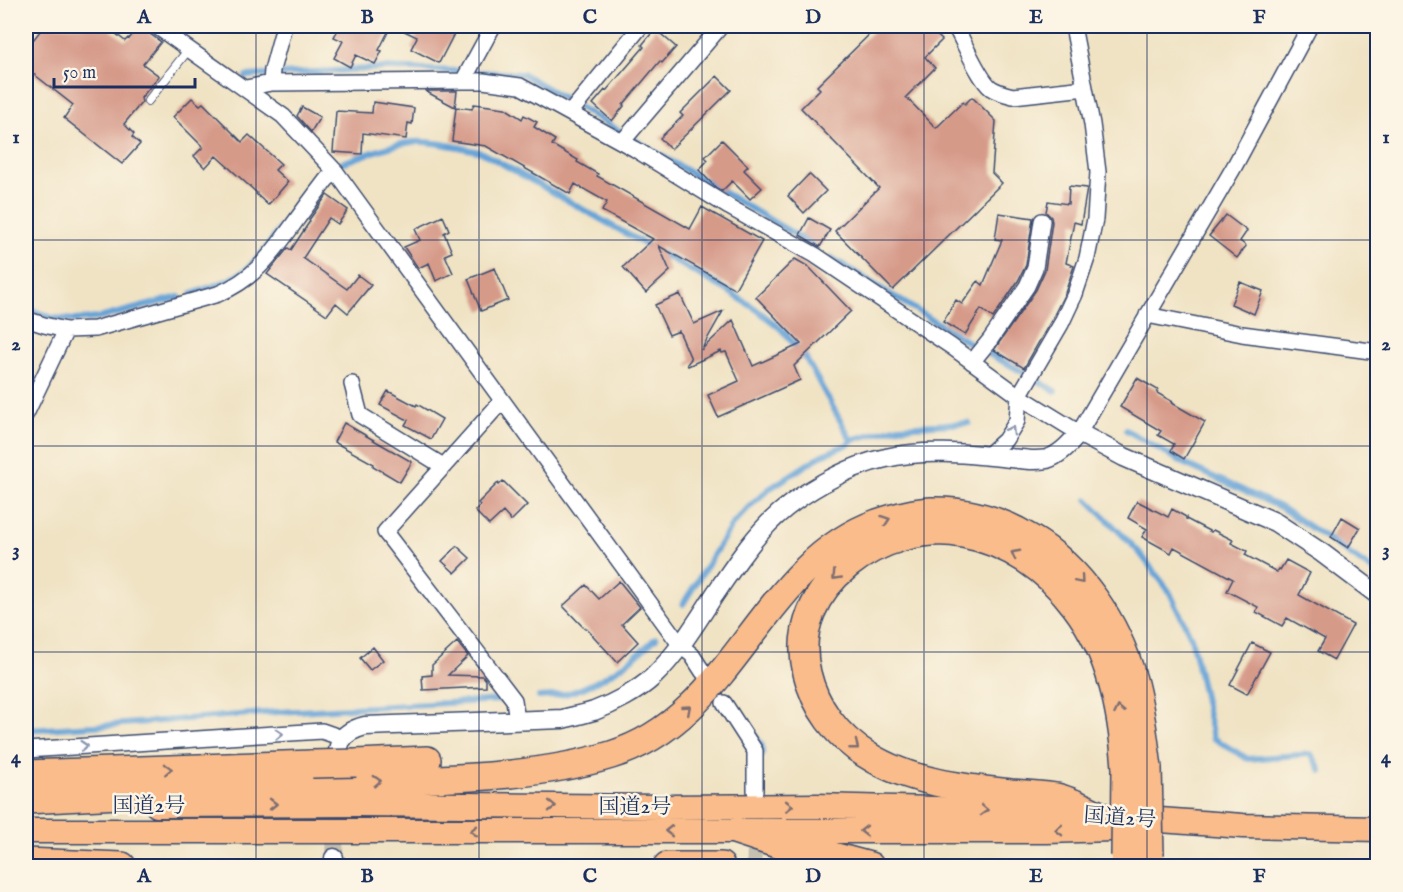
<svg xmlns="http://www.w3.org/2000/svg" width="1403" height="892" viewBox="0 0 1403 892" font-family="'IM FELL English','Noto Serif JP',serif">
  <rect width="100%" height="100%" fill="#fcf5e5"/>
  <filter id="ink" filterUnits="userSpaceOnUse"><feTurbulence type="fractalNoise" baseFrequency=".0167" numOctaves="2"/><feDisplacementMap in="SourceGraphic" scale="12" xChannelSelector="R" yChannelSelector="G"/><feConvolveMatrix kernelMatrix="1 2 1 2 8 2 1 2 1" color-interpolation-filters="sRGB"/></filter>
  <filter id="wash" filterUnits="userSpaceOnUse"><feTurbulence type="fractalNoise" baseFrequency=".008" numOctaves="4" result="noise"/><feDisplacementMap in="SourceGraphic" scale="24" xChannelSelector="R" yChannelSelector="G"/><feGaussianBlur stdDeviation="1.35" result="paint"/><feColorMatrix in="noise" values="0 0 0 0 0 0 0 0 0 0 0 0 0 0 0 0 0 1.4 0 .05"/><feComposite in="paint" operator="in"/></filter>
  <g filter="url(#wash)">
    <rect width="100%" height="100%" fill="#f0e3c4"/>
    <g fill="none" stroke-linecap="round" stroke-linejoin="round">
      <path stroke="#65a3d7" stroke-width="6" d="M246,76L386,68L523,74L811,244
        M333,167L341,163C364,156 388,145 412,142C431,140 462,148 481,152L728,291L756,309L781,329L805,357L851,440L899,427L969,423
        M832,258L971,344
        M192,294L229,280L246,270L264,251L306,192L322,174
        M26,308L53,318L75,320L99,318L179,297
        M989,354L1025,373
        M1035,379L1055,391
        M1126,430L1185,464L1280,507L1325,537L1378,574
        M1088,500L1139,552L1169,591L1191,637L1213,738L1248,759L1311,754L1321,771
        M683,604L732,525L749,507L769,489L822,455L849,444L851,440
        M539,697C550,696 562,696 572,692C605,681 631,661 656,638
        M747,725L762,746V755
        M26,730L111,725L277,712L503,700"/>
    </g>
    <g id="blocks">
      <path fill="#d69a89" d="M44,26H106L125,41L128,38L129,39L139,26H146L150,34L161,42L143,64L159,76L141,98L142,102L124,124L134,134L132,137L140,144L122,164L64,118L73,105L26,68V49Z
        M340,26H391L379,50L382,51L375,64L356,55L350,67L334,58L343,41L334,37Z
        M394,26H458L439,63L411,49L417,37Z
        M878,26H927L942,40L925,57L935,68L906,97L936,128L963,102L965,104L972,97L996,121L992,173L1002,183L893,290L835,231L879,188L801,108L820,89L817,86Z
        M655,29L676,47L662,63L660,61L623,105L624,106L612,121L593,104L605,90L606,91L644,47L642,45Z
        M717,76L731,90L671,149L660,138L683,116L680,113Z
        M425,91H457L455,107Z
        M192,98L200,105L203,103L242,142L249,135L281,164L275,170L288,182L268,205L256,194L257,193L216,156L205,168L194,156L203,147L173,117Z
        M373,102L414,108L412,124L408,123L406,139L363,133L362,154L333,152L336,111L372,113Z
        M474,104L505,108L522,119L524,115L537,122L534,127L555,140L552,145L578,160L577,162L598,174L597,176L690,229L702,207L762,241L735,289L659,246L670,271L646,293L623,267L653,239L602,211L607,202L575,184L570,194L486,146L452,141L456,107L472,109Z
        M302,107L320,117L311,132L297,116Z
        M722,140L748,166L744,170L762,188L750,199L732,181L722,191L716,188L699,170L708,160L705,157Z
        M809,174L826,191L804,213L788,196Z
        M1069,186L1087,188L1081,224L1074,222L1066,263L1074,266L1065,293L1052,319L1024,368L994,350L1036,290L1045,270L1052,222L1051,217L1046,212L1048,201L1068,204Z
        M327,195L348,210L338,224L329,218L303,258L347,289L358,275L371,285L348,313L336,303L327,315L267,274L288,248L291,250L310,221L309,220Z
        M999,213L1033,218L1026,265L1018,281L993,318L981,309L965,335L943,322L956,300L962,304L978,281L983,285L1002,240L995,239Z
        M1226,215L1247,231L1240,241L1246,246L1237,258L1209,236Z
        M443,216L449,230L444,233L452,252L445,255L453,273L436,281L429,263L418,268L404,247L420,240L415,229Z
        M809,218L830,230L820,247L800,235Z
        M795,259L809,267L851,311L794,366L800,380L718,417L708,395L739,381L726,352L722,353L721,351L688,366L687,364L691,359L679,331L669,335L655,305L680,294L694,324L723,311L701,350L733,320L753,366L801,344L756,297Z
        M495,268L508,300L481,311L468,279Z
        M1240,282L1263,291L1254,314L1231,304Z
        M1137,378L1158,390L1157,393L1173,402L1172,403L1205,422L1184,459L1171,451L1174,444L1158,435L1161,431L1120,407Z
        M388,391L416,406L417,404L442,419L431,439L405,425L408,420L380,405Z
        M344,423L412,462L400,482L373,466L374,464L334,442Z
        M503,481L527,505L511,521L503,512L489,525L475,511L480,505L478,503L498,483L499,485Z
        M1137,501L1168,517L1172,509L1186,517V519L1211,532L1213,530L1233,540L1231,543L1247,551L1245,555L1277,572L1279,569L1280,570L1286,560L1310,573L1299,595L1353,625L1334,660L1318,651L1325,639L1287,618L1282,626L1256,612L1258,607L1227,591L1233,579L1174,547L1171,553L1142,537L1147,529L1128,518Z
        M1342,517L1360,528L1348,548L1331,537Z
        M457,546L470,558L455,573L442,561Z
        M619,581L640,607L622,624L638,642L617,662L586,628L585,629L563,606L586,585L599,599Z
        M457,642L468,656L448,675L483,676L486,680V687L423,690L422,676L432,675V665Z
        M1252,643L1270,652L1247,694L1230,685Z
        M373,647L383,660L370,670L360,658Z"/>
    </g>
  </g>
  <g filter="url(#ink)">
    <use href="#blocks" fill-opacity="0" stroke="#3b4a6d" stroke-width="1.5"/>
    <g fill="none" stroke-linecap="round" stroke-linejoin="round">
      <path stroke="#c5bfb0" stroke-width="15" stroke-dasharray="15 8" stroke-linecap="butt" d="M754,866L755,798"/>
      <path stroke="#c5bfb0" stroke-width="18" stroke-dasharray="18 9" stroke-linecap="butt" d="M334,858L336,794"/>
      <g stroke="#3b4a6d" stroke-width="10">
        <path id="service" d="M148,101L189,49"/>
      </g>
      <g stroke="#3b4a6d" stroke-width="18">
        <path id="minor" d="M156,26L283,116L336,172L681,646L692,655L703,672
          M955,26C963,40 979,79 991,88C997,92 1005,94 1013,96L1085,88
          M463,81L493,26
          M271,83L272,70L284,26
          M246,88L271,83L463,81H483L520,86L635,149L729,207L815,255L952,347L1019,396L1079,433L1234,167L1310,26
          M570,113L641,26
          M622,142L721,26
          M1147,315L1242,334L1378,352
          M26,319L44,325L66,330L95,329L218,294C252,280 269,258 290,229C302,212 314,196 327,179L336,172
          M972,362L990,340L1027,286L1035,268L1042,221
          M352,384L360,415L443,466
          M502,401L385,532L514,700L517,721
          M26,414L66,330
          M987,456L1005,440L1017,421L1019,396L1061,324L1075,294L1087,258L1095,219L1098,172L1092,124L1073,26
          M724,703L755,751V791
          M26,750L322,731L342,738"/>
      </g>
      <g stroke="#3b4a6d" stroke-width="21">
        <path id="tertiary" d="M337,771C337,745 338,733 365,726L563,719C573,716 584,714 594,711C613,704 638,691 653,677C677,654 695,625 713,597C730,572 747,546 768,524C796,495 847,466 886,458C933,447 984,456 1031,460C1036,460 1042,460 1047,459C1060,455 1071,443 1079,433L1124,457L1275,522L1322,553L1378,595
          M334,866V858"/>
      </g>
      <g stroke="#3b4a6d" stroke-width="27">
        <path id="trunk" d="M157,805L359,804L663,807L817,806L1050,812L1094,815
          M1132,818L1243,826L1378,829
          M26,831H1047L1145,828"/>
      </g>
      <g stroke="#3b4a6d" stroke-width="30">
        <path id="motorway" d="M356,763L427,760
          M26,774L312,764
          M26,800C138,794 251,787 364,782C446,778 532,779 611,755C734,718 760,565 877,523C895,517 912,512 931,511C966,510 1000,520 1030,538C1081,568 1117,623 1133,680C1141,708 1144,739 1148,768
          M1102,816C1088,810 1071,800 1056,797C1041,795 1026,794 1011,793C962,788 909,782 867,755C837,737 815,707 807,673C785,586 885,519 963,534C1008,542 1048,570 1075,606C1111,653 1122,712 1126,768
          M737,831L789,848L829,855L870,866
          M26,862L122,866
          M667,866H721"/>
      </g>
      <use href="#service" stroke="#fff" stroke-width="8"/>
      <use href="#minor" stroke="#fff" stroke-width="15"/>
      <use href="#tertiary" stroke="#fff" stroke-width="18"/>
      <use href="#trunk" stroke="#f9bc8a" stroke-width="24"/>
      <use href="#motorway" stroke="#f9bc8a" stroke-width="27"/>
      <g stroke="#3b4a6d" stroke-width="30" stroke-linecap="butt">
        <path id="motorway-bridge" d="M312,764L356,763
          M1148,768L1150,855
          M1125,856L1126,768"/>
      </g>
      <use href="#motorway-bridge" stroke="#f9bc8a" stroke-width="27"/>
    </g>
    <defs><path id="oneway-chevron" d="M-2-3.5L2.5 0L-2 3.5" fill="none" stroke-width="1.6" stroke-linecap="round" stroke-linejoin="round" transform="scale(1.5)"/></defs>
    <g stroke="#8d97ae">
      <use href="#oneway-chevron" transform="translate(1011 430) rotate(-59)"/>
      <use href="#oneway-chevron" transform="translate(279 734) rotate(-3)"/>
      <use href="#oneway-chevron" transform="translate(84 746) rotate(-4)"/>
    </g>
    <g stroke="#7f6e72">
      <use href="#oneway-chevron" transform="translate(886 520) rotate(-19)"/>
      <use href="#oneway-chevron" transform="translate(1015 554) rotate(-152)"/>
      <use href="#oneway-chevron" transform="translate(836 576) rotate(134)"/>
      <use href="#oneway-chevron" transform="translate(1080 580) rotate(49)"/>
      <use href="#oneway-chevron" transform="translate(687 709) rotate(-41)"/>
      <use href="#oneway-chevron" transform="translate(1119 710) rotate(-101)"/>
      <use href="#oneway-chevron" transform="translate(855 746) rotate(38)"/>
      <use href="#oneway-chevron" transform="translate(168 769) rotate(-2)"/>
      <use href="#oneway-chevron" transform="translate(377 781) rotate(-3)"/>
      <use href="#oneway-chevron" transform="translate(273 804)"/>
      <use href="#oneway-chevron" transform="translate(552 806) rotate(1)"/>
      <use href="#oneway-chevron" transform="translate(789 806)"/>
      <use href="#oneway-chevron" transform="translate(984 810) rotate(2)"/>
      <use href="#oneway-chevron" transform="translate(1059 830) rotate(179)"/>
      <use href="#oneway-chevron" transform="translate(474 831) rotate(-180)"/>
      <use href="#oneway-chevron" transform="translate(669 831) rotate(-180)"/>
      <use href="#oneway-chevron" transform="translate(864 831) rotate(180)"/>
    </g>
  </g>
  <path fill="none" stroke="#1b2f5e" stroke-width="1.5" stroke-opacity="0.55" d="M256,26V866M479,26V866M702,26V866M924,26V866M1147,26V866M26,240H1378M26,446H1378M26,652H1378"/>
  <g text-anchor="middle" stroke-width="5" stroke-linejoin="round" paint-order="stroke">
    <g font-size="21" fill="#1b2f5e" stroke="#fcf5e5">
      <text x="149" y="812">国道2号</text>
      <text x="635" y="813">国道2号</text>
      <text transform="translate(1120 817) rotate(4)" y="7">国道2号</text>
    </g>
  </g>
  <rect width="1403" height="892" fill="none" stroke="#fcf5e5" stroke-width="66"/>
  <path d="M54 78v9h141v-9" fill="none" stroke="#1b2f5e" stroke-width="3"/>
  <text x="63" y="78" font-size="18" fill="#1b2f5e" stroke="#fcf5e5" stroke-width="4.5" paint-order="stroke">50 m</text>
  <rect x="33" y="33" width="1337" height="826" fill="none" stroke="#1b2f5e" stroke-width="2"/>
  <g font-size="20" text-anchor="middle" font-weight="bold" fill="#1b2f5e">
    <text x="144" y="23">A</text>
    <text x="367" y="23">B</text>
    <text x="590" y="23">C</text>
    <text x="813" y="23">D</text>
    <text x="1036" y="23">E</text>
    <text x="1259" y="23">F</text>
    <text x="16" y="143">1</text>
    <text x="1386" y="143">1</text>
    <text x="16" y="350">2</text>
    <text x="1386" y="350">2</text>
    <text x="16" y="556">3</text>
    <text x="1386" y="556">3</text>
    <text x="16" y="763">4</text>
    <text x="1386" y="763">4</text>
    <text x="144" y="882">A</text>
    <text x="367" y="882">B</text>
    <text x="590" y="882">C</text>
    <text x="813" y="882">D</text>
    <text x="1036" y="882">E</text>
    <text x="1259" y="882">F</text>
  </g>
</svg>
